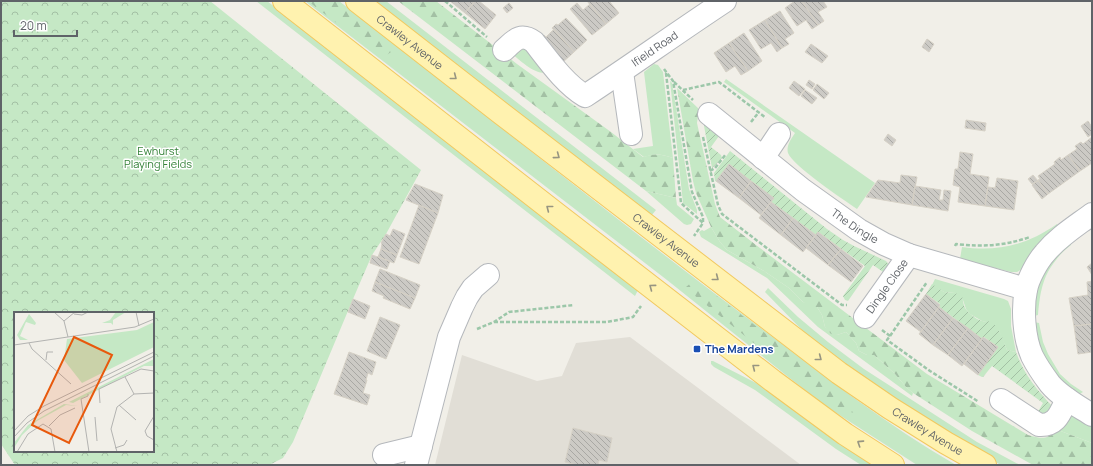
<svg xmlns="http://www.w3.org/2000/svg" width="1093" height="466" viewBox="0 0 1093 466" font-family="Manrope,sans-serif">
  <defs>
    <pattern id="forest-firs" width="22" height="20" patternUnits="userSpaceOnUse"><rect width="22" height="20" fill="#c5e8c5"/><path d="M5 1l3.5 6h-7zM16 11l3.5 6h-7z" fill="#a3c0a4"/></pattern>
    <pattern id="park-crowns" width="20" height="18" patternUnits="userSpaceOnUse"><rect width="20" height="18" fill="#c5e8c5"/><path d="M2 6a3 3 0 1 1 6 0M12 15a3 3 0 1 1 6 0" fill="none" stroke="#a3c0a4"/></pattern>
    <pattern id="garden-furrows" width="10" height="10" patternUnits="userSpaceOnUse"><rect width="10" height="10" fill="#c5e8c5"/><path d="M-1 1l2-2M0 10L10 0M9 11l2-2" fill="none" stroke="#a3c0a4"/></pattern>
    <pattern id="building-back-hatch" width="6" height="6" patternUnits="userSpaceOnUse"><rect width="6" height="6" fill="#cccac5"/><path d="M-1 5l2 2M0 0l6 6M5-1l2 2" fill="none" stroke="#a9a8a4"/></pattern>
  </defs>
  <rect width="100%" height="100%" fill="#f1efe8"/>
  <path fill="#e1ded6" d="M630,337L801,465H435L462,355L537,381L562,376L576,343Z"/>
  <path fill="#c5e8c5" d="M256,1H267L474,161L638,290L635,296Z
    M305,1H339C476,107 611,216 750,320C817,370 883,423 956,465H917L827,407L787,376L667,280Z
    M374,1H386L656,210L651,216Z
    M525,47L545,73C532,73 520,60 510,52Z
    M654,64L658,65L663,72L673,158C661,154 656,153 644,157L633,149L653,146L644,72Z
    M726,79L875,183L857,209C844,200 793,166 788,153C786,146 791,139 795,133L724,82Z
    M670,81L672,83L689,189L697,210V214L683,203Z
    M646,191L676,198L677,205L694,219L691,224L687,225L684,224Z
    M1057,224L1058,228L1022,269L1017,272H1011L960,259L962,247C998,252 1027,245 1057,224Z
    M711,227L720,242L727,250L764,271L789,288L803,302L817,307L822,315L825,327L837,335L846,332L856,343L859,351L867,355H874L895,374L906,387L913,393L912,396L818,327L767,278L701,237L699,232L702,230L704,231Z
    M1070,240L1071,245C1066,249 1060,254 1056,260C1042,277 1040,294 1038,315L1034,316C1035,299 1037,282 1047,267C1053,258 1062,249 1070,240Z
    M935,279L1004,299L1008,301L1011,309V326L1016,352L1007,350L999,331L987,322L982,321L970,314L966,309L963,300L955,293L944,292L932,285Z
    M768,288L798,317L828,342L864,369L977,442L1020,465H1001L973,450L922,418L825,350L803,331L765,292Z
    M1034,322L1039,323L1043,342L1048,354L1060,374L1071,384L1083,392L1078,395C1061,382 1045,365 1038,344C1036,337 1036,329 1034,322Z
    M711,361H713L760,385L841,444L873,465H861L836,449L755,390L714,367L711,364Z
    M1071,414L1092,424V443L1058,430Z"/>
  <path fill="url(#forest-firs)" d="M308,1H335L389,43L391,52L387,55H378Z
    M398,1H436L517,64L611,132L643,157C656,153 661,154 673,158L676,198L646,191Z
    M677,88L699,109L697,123L715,204L720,217L756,245L927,374L1028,435C1043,439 1045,440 1058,430L1092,443V465H1033L972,431L913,393L906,387L895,374L874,355H867L859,351L856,343L846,332L837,335L831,334L825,327L822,315L817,307H811L803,302L789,288L764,271L727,250L720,242L711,227L696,193L693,181Z
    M697,281L847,396L855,406V413L836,409L689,291L686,287L692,282Z"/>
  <path fill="url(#park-crowns)" fill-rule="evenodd" d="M1,1H210L421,170L386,234L372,255L353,299L293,442L283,458L269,465H15L1,444ZM15,313H153V451H15Z"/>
  <path fill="url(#garden-furrows)" d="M705,123L719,136L711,147L721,155L722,158L712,168L704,126Z
    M730,151L827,229L843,240L854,246L886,261L890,266L886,274L873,265L848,301L845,300L843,296L865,266L818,232L816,235L771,202L715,181L714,173Z
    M932,284L944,292L955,293L962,296C963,300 963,304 965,308C970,315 981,324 990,321C1000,327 1003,340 1007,350L1016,352C1024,375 1038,391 1054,408L1049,416L1036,415L1043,403L992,366L983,377H982L978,375L998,347L984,337L982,339L939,307L940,304L926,294Z"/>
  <path fill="url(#building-back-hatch)" stroke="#d6d1c6" d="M450,1H475L465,13Z
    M475,1H479L496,15L485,29L465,13Z
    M587,1H609L619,13L606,24Z
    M795,1H802L818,25L812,29L806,20L797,26L785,8Z
    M802,1H823L827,7L818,12L824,21L818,25Z
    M509,3L513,8L507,13L503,8Z
    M577,3L583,10L590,4L606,24L592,35L570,9Z
    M780,11L794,33L785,39L789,44L782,48L765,20Z
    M566,18L587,40L574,52L552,28L556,24L558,25Z
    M765,20L782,48L777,52L771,43L761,49L749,30Z
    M554,29L574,52L562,63L540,39L544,35L546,37Z
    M744,33L762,61L748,71L729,43Z
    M927,39L934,44L929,52L922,47Z
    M729,43L748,71L741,75L735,66L726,72L714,53Z
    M811,44L828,56L822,63L805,52Z
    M809,80L815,84L812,89L806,85Z
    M794,81L805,89L799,96L789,88Z
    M817,84L829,93L824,99L813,90Z
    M805,90L817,98L812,104L801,96Z
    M966,120L986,123L985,131L965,128Z
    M1088,121L1092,127V134L1088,137L1081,126Z
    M888,134L896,140L892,146L884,140Z
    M1092,137V163L1080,171L1068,155L1077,149L1075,146L1081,142L1083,144Z
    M960,152L973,154L970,174L989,177L985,206L958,202L960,187L953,185L955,169H958Z
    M1068,155L1080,171L1048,194L1038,180L1040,179L1038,176L1055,164L1054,162L1060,157L1061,160Z
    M729,164L751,181L739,198L716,181Z
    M901,175L917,177L912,205L866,197L878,180L900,183Z
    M1033,175L1038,181L1032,184L1028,179Z
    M997,178L1018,181L1014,210L985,206L988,187L995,188Z
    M1038,180L1048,194L1042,199L1032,185Z
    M751,181L774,198L761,215L739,198Z
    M415,184L443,195L438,213L406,200Z
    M915,186L941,190L939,200H943L944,190L951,191L948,211L912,205Z
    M771,202L793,218L781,235L759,218Z
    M419,205L438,213L419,264L400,257Z
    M793,218L816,235L803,252L781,235Z
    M393,229L405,234L397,255L381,249L382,244L381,243L386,234L390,236Z
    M818,232L841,249L828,265L806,248Z
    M381,249L397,255L394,263L378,257Z
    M841,249L863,266L851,282L828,265Z
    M372,255L390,261L387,269L370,263Z
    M1092,263V275L1087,267Z
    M380,269L420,285L415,298L375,282Z
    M1092,281V324L1074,326L1069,298L1088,295L1087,282Z
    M375,282L415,298L410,309L383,298L384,296L372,291Z
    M926,294L940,305L921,332L906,321Z
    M353,299L370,306L365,319L348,312Z
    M939,307L953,318L933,345L919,334Z
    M380,317L400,325L386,359L367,351Z
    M953,318L968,328L948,355L933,345Z
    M1092,324V352L1078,354L1074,326Z
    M968,328L982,339L962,366L948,355Z
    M983,337L998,347L978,375L964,364Z
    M349,352L376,362L372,375L368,373L366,380H367L363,393L370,395L367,405L334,394Z
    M573,428L612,438L607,462L599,460L598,465H578L565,462Z"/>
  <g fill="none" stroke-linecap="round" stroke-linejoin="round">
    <g stroke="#b5b8bc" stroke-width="24">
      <g id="minor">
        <path id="s1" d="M504,50C514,41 520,32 534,42C549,61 564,83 585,96C632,65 678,32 725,1"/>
        <path d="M622,72L631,134"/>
        <path id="s2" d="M709,114L803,190L859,230L884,244L909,255L1026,289"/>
        <path d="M763,158L779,134"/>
        <path d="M1092,214C1076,226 1058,237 1045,253C1037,262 1028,279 1026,290C1022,309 1024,338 1032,356C1037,366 1044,376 1050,384C1061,397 1078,406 1092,415"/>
        <path id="s3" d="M865,317L909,255"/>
        <path d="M1001,400L1039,425C1057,426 1060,413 1067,399"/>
        <path d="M384,455L421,446"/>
        <path d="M416,465L449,337L462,307L467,297L473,288L488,275"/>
      </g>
    </g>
    <g stroke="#f2c960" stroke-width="24">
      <g id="major">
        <path d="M284,1L558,215L773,381L845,434L893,465"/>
        <path id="s4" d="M357,1L502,114L839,373L890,408L946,443L985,465"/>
      </g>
    </g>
    <path stroke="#9cc7a9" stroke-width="2.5" stroke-dasharray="4 2" stroke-linecap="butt" d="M445,1L487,37
      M664,69L673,81L692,192L703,217V223L694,236
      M666,73L681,203L703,223
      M674,82L693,100
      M683,90L719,82L766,118
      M751,122L759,112
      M703,137L718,205L722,214L842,305H847
      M710,171L715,168L726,154
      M955,246L956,244C983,247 1004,246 1030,237
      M494,322H607L633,317L641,306
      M477,329L494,322L509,312L574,305
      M882,330L890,336L887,340L930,371L979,402
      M890,336L927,282"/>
    <use href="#minor" stroke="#fff" stroke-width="22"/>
    <use href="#major" stroke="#fff2af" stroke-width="22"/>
  </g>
  <defs><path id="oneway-chevron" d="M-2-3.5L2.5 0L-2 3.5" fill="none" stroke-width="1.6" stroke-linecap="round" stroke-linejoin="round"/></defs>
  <g stroke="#979581">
    <use href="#oneway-chevron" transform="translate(454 77) rotate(38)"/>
    <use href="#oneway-chevron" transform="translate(557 156) rotate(37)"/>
    <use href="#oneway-chevron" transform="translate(549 208) rotate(-142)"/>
    <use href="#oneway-chevron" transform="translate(716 278) rotate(38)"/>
    <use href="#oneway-chevron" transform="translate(652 287) rotate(-143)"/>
    <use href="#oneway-chevron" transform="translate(819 358) rotate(38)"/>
    <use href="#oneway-chevron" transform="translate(755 367) rotate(-142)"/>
    <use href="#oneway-chevron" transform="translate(860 443) rotate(-147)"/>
  </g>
  <rect fill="#1a4fb4" stroke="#fff" stroke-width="1.5" x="693" y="345" width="8" height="8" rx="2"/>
  <g text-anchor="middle" stroke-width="3" stroke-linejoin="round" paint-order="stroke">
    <g font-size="11" fill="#5f6368" stroke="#fff">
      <text dy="4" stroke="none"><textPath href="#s4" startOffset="67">Crawley Avenue</textPath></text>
      <text dy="4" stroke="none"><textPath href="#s1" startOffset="194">Ifield Road</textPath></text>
      <text dy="4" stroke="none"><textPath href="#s2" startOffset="184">The Dingle</textPath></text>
      <text dy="4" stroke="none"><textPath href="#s4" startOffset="391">Crawley Avenue</textPath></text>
      <text dy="4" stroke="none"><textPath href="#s3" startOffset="38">Dingle Close</textPath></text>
      <text dy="4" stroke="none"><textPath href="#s4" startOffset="715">Crawley Avenue</textPath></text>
    </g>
    <g font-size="11" fill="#348238" stroke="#fff">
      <text x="158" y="155">Ewhurst<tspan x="158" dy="13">Playing Fields</tspan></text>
    </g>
    <g font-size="11" font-weight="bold" fill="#164399" stroke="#fff" text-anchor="start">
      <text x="705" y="353">The Mardens</text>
    </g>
  </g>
  <g transform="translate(14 312)">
    <rect width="140" height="140" fill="#f1efe8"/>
    <path d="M15,2L22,11L21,13L12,10L6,24L14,28H6L3,23Z" fill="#c5e8c5"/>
    <path d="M102,0H112L99,8V13L97,11H88L96,8ZM140,47L139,54H130L59,91L55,90ZM50,92L64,94L52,93L23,109L8,123L0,136V131L14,113Z" fill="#c5e8c5"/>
    <path d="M140,10V35L68,71L50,48L53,27L123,18Z" fill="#c5e8c5"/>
    <path fill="none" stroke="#b3b3b1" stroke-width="1" d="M40,0L50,9L54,25M122,0L125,14M60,2L68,3L74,0M50,9L61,0M15,31L18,37L57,72M0,33L121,15L140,7M32,48L33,40H39M111,65L120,82M74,82V84L67,87L75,140M86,91L85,77L127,57L140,59M105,93L122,108M140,104L131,119L133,124L140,128M81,105L83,129M35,114L46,103L61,96M0,119L14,104L30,94L140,40M0,125L13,111L30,99L140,44M101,136L110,133L113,128M3,140L14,122L29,112L37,117L41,140M103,140L97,117L103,95L120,82L140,81"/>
    <path fill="#e8590c" fill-opacity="0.15" stroke="#e8590c" stroke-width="2" d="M60,25L98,43L55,131L18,113Z"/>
    <rect width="140" height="140" fill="none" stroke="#5f6368" stroke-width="2"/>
  </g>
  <rect width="1093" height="466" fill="none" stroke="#5f6368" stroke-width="4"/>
  <path d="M14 30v6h63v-6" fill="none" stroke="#5f6368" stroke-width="2"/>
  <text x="20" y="30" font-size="12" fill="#5f6368" stroke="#ffffff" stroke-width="3" paint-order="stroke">20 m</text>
</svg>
